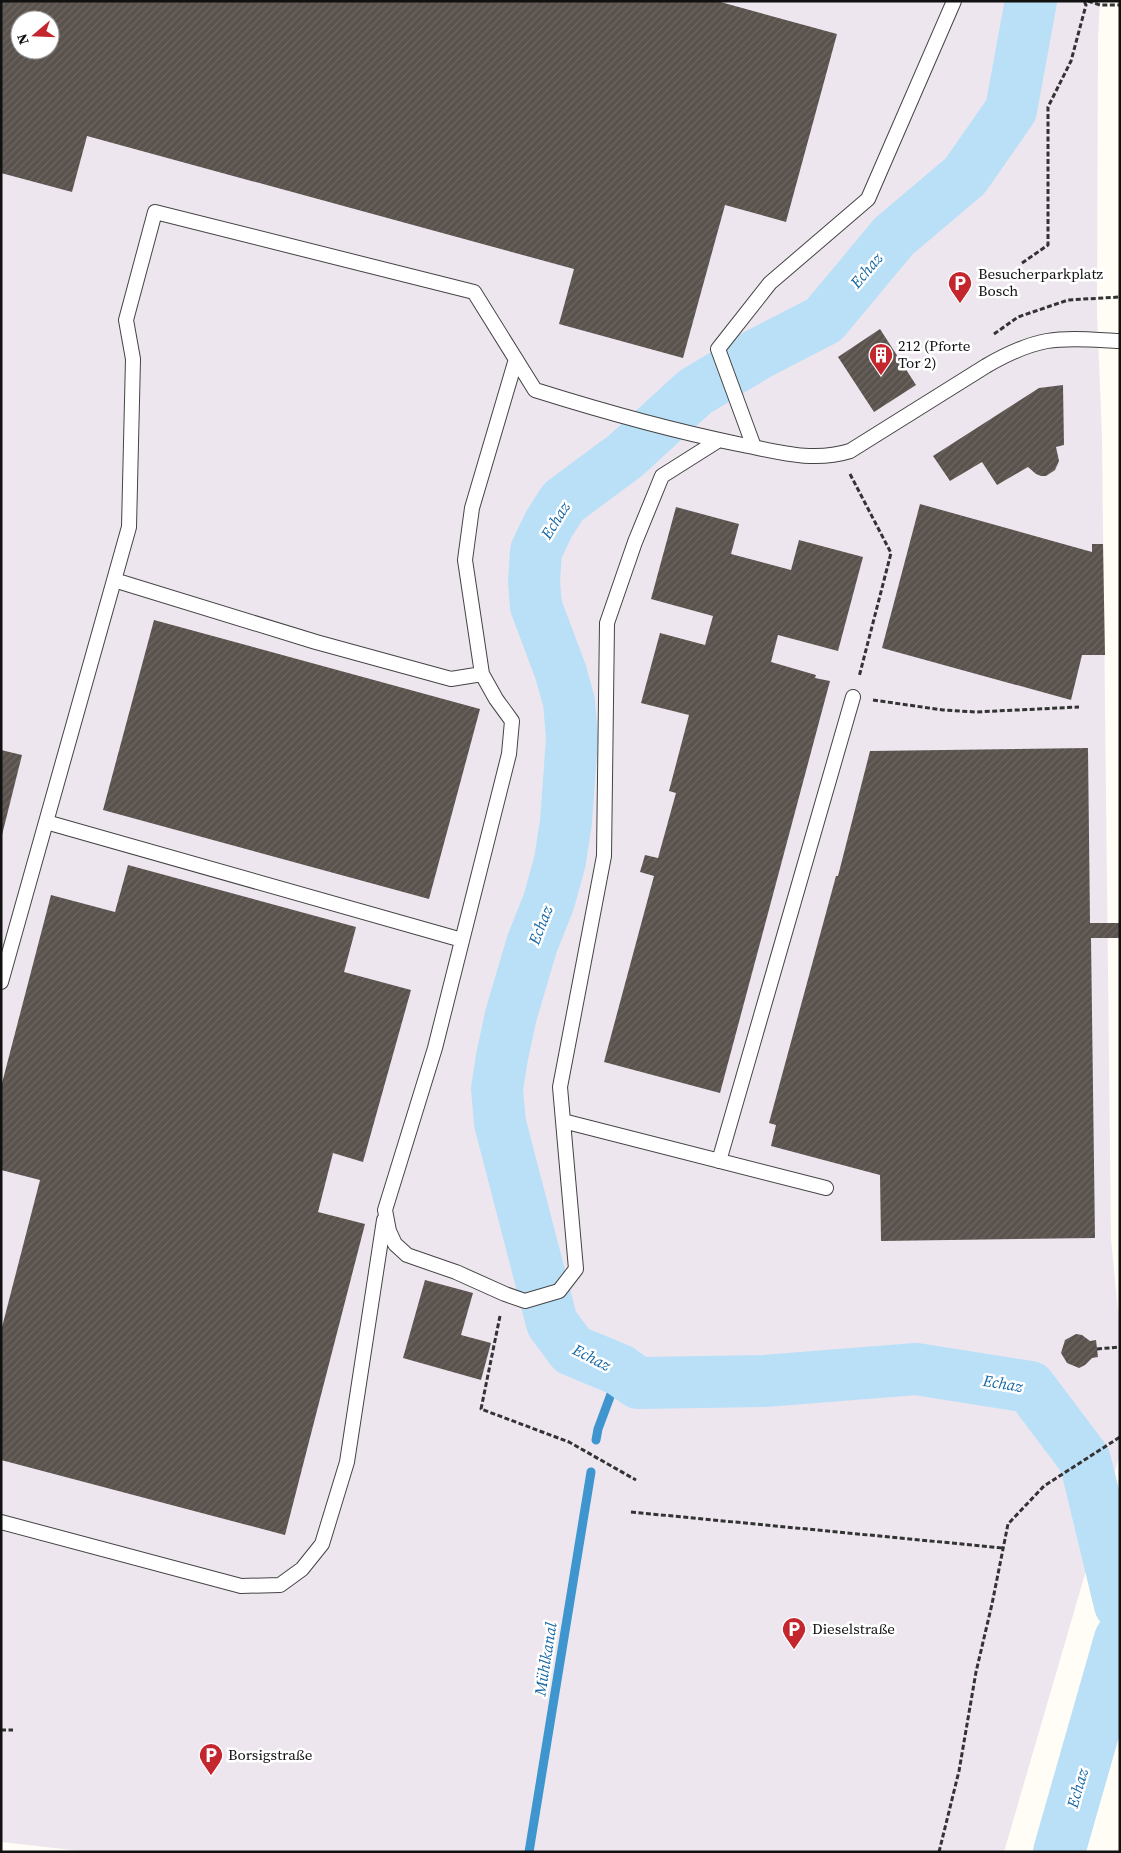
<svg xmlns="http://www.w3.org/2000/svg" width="1121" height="1853" viewBox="0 0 1121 1853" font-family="'Source Serif 4',serif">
  <defs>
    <pattern id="building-hatch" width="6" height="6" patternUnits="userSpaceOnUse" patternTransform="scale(1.25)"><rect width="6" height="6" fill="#5a524d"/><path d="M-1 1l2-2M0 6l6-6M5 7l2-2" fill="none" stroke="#6d6662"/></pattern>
  </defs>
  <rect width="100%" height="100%" fill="#fffdf5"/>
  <path fill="#eee6ef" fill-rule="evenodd" d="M1,1H1100L1098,40L1097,312L1102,437L1111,1239L1120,1331V1454L1004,1852H90L1,1842ZM20,20H50V50H20Z"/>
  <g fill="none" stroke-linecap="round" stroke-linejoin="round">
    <path stroke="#3f96cf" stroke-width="9" d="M596,1440L598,1429L620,1370
      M529,1852L591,1472"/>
    <path stroke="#b9e0f7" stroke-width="52" d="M1031,1L1011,110L965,176L894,236L824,320L758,354L695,392L625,456L563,502L549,524L536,551L534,582L536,606L561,673L569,702L572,738L566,822L560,861L549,901L532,944L511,1015L502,1057L497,1089L500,1123L552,1323L572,1350L620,1370L638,1383L764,1381L916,1369L1030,1387L1085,1460L1120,1605
      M1059,1852L1120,1639"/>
  </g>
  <path fill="url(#building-hatch)" fill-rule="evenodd" d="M1,1H717L837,34L786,222L725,205L683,358L559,324L574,269L87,136L72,192L1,173ZM20,20H50V50H20Z
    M880,329L916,385L874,412L838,357Z
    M1063,385L1064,445L1056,447L1059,461L1055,470L1046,476H1041L1036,474L1028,467L997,485L982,462L950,481L933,456L1039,388Z
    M920,504L1092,552V544H1103L1105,655H1082L1071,700L882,648Z
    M676,507L739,524L731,554L791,570L799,540L863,557L838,651L778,635L771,662L816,675L815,678L830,681L720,1093L604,1062L654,876L640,872L645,855L658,858L676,793L669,791L689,715L641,703L660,633L705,645L713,616L651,599Z
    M154,620L480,709L429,899L103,810Z
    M1088,748L1090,923H1120V938H1091L1095,1238L881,1241L880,1175L771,1146L776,1125L769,1123L836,876H838L870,751Z
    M1,750L22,755L2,835H1Z
    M128,865L356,927L344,972L411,990L363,1162L333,1153L318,1212L365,1224L285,1535L1,1460V1331L40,1180L1,1170V1087L51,895L115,912Z
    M425,1280L473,1293L461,1335L491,1343L481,1380L403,1358Z
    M1076,1334L1082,1335L1090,1341L1096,1340L1098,1357L1092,1358L1085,1365L1079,1368L1067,1363L1061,1353L1065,1340Z"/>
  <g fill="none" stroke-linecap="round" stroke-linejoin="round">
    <g stroke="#444" stroke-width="16">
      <path id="service" d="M516,359L472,508L465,560L482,674L496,699L512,721L509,754L435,1048L385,1210L389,1231L395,1244L407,1255L456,1272L505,1294L525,1301L559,1291L576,1269L560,1087L604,856L607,623L635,542L662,476L719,440
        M754,447L718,349L770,283L868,199L954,1
        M114,580L316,642L451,679L482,674
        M46,822L462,940
        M1,982L129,527L133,359L126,320L155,212L474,292L535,390C602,411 669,430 738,444C776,451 812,463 850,451L986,366C1005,355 1025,345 1047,341C1070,337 1096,340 1120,341
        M563,1121L826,1188
        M719,1161L853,697
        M1,1522L241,1586L280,1585L302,1569L322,1544L347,1462L384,1220"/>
    </g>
    <path stroke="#333" stroke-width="3" stroke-dasharray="5 2.5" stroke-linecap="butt" d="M1088,1L1100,5H1120
      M1022,263L1048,245V107L1071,61L1086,5L1084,1
      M994,334L1018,317L1068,300L1120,297
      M850,474L891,553L859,677
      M873,700L943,710L976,712L1079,707
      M500,1316L481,1409L569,1442L636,1480
      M1097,1349L1120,1347
      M631,1512L1003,1548
      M1,1730H13
      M939,1852L959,1771L976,1672L992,1604L1008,1524L1044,1486L1120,1437"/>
    <use href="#service" stroke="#fff" stroke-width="14"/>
  </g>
  <defs>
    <g id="parking-pin" transform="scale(1.25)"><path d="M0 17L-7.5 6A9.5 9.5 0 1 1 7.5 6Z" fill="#c4262e" stroke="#fff"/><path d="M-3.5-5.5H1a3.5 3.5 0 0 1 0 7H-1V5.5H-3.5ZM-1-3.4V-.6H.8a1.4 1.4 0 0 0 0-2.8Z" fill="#fff"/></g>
    <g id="building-pin" transform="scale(1.25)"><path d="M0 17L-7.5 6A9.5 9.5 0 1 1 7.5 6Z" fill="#c4262e" stroke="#fff"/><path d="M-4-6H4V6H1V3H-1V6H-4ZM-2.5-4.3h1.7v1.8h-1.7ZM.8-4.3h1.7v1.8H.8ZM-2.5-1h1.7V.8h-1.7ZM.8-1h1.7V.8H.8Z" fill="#fff"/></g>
  </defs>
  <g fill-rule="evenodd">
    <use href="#parking-pin" x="960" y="283"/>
    <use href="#building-pin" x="881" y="355"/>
    <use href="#parking-pin" x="794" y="1629"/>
    <use href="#parking-pin" x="211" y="1755"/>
  </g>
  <g text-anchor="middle" stroke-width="5" stroke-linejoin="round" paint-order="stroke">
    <g font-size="15" fill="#111" stroke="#fff" text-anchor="start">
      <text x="978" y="279">Besucherparkplatz<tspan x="978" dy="17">Bosch</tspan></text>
      <text x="898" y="351">212 (Pforte<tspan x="898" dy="17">Tor 2)</tspan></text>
      <text x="812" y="1634">Dieselstraße</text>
      <text x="228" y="1760">Borsigstraße</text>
    </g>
    <g font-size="16" font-style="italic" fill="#1768a6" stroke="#fff">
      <text transform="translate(866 270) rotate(-50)" y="6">Echaz</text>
      <text transform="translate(555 520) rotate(-58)" y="6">Echaz</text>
      <text transform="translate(540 925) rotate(-69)" y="6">Echaz</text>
      <text transform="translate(592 1357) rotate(27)" y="6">Echaz</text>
      <text transform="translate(1003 1383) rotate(9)" y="6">Echaz</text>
      <text transform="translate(545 1659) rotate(-81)" y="6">Mühlkanal</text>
      <text transform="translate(1077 1788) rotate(-74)" y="6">Echaz</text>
    </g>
  </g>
  <rect width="1121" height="1853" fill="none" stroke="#111111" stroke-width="5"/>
  <g transform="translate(35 35) rotate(251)"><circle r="24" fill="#ffffff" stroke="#a0a0a0"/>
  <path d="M0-4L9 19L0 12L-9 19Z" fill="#c4262e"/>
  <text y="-8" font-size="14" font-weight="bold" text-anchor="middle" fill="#111111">N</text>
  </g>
</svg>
